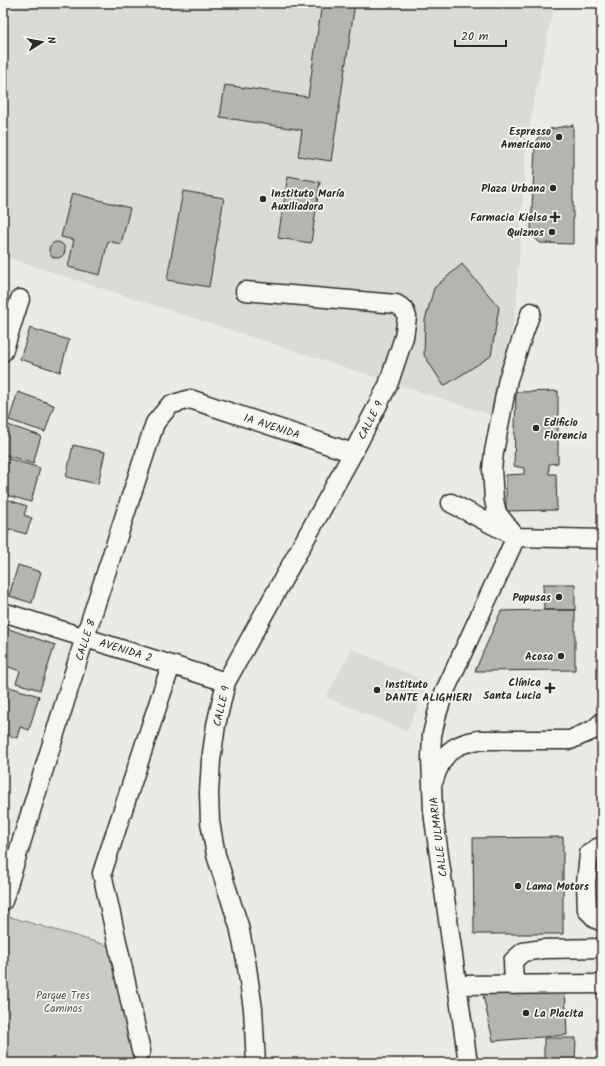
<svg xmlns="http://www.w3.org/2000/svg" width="605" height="1066" viewBox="0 0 605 1066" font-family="Kalam,sans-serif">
  <rect width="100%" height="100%" fill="#eaeae6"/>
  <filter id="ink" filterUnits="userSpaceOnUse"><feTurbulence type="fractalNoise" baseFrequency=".025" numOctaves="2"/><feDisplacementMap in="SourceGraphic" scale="8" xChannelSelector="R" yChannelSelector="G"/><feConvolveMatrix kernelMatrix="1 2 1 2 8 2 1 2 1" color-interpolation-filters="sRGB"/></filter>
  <g filter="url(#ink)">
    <path fill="#dadad6" d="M18,3H554L526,142L516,309L495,416L3,256V23Z
      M352,649L428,682L407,731L326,697Z"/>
    <path fill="#cacac7" stroke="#7a7a79" d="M7,916L113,947L137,1063H3V930Z"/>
    <path fill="#b4b4b1" stroke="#2b2b2b" d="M322,3H355L331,161L298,156L302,130L220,117L225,85L308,97Z
      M573,125V244L540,243L535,238L531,229L535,147L539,135L550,129Z
      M288,176L320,182L311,243L278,238Z
      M183,191L224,198L209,287L167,280Z
      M72,193L130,208L121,244L108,241L100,275L68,267L74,240L61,237Z
      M49 250a8 8 0 1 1 16 0a8 8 0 1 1-16 0Z
      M462,264L499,307L491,356L444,386L424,355L425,320L434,288Z
      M30,328L69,340L60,372L20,359Z
      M558,391V463L549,464V474H556L557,510L506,511V475L524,474V468L514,466L516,392Z
      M18,392L54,405L45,432L9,420Z
      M5,424L41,436L33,464L3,454V430Z
      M73,445L105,452L98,484L66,477Z
      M3,457L40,468L31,502L3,494Z
      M3,498L27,506L24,515L32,518L26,534L3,527Z
      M3,530L9,531L3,551Z
      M18,565L41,572L32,603L9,596Z
      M543,584H575V610H544Z
      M544,610H575V670L475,671L501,611Z
      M3,627L55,645L40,690L16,683L20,671L3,665Z
      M3,685L39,696L29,730L20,727L17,738L3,734Z
      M563,837V934H474L473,838Z
      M565,986L567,1035L493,1041L482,990Z
      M544,1038H576L575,1063H544Z"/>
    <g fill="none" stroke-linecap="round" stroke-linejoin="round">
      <g stroke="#2b2b2b" stroke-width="21">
        <path id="minor" d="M245,291L396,304L404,309L407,317L404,337L388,385L353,453L226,682L216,725L211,760L209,793L210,822L216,855L239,926L246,961L253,1009L256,1063
          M3,352L20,299
          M451,503L516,537L602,539
          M3,612L226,682
          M434,780C442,754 452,744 479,740H570L593,730L602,722
          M602,846L597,848L589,854L586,883L587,910L596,919L602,922
          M3,901L85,637L155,423L170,405L190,399L353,453
          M458,985L602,984
          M514,985L513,961L523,952L543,949L602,948
          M141,1051L102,873L171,665
          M468,1063L433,812L431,757L432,735L437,714L444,693L516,537L497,513L494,500L492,469L494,452L508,379L531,312"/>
      </g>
      <use href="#minor" stroke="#f6f6f2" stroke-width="18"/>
    </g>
  </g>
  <g fill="#2b2b2b" stroke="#f6f6f2" stroke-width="1.5">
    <circle cx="559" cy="137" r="4"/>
    <circle cx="553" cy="188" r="4"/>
    <circle cx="263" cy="199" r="4"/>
    <path d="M553 211h4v4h4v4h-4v4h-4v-4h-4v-4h4z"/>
    <circle cx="552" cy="232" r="4"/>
    <circle cx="536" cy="428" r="4"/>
    <circle cx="559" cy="597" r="4"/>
    <circle cx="561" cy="656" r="4"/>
    <path d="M548 682h4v4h4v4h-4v4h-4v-4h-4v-4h4z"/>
    <circle cx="377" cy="690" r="4"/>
    <circle cx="518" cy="886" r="4"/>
    <circle cx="526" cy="1013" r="4"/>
  </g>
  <g text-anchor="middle" stroke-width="3.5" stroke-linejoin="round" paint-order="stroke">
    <g font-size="11" font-weight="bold" fill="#2b2b2b" stroke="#f6f6f2" text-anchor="end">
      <text x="551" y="135">Espresso<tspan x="551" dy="13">Americano</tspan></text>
      <text x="545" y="192">Plaza Urbana</text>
      <text x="271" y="197" text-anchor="start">Instituto María<tspan x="271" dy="13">Auxiliadora</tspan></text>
      <text x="547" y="221">Farmacia Kielsa</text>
      <text x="544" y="236">Quiznos</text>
      <text x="544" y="426" text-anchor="start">Edificio<tspan x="544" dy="13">Florencia</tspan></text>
      <text x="551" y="601">Pupusas</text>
      <text x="553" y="660">Acosa</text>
      <text x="541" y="686">Clínica<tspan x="541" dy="13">Santa Lucia</tspan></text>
      <text x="385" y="688" text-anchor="start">Instituto<tspan x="385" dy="13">DANTE ALIGHIERI</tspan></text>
      <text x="526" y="890" text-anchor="start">Lama Motors</text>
      <text x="534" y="1017" text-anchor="start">La Placita</text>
    </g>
    <g font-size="11" fill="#2b2b2b" stroke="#f6f6f2">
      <text transform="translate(370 420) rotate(-63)" y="4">CALLE 9</text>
      <text transform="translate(272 426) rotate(18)" y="4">1A AVENIDA</text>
      <text transform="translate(85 640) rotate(-72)" y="4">CALLE 8</text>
      <text transform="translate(126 650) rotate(17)" y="4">AVENIDA 2</text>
      <text transform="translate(221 706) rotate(-77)" y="4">CALLE 9</text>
      <text transform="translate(438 837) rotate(-97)" y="4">CALLE ULMARIA</text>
    </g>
    <g font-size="11" fill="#535352" stroke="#f6f6f2">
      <text x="63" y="999">Parque Tres<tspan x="63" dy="13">Caminos</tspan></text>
    </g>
  </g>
  <rect width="605" height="1066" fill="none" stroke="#f6f6f2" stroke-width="16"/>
  <rect x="8" y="8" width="589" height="1050" fill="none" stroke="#2b2b2b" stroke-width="1.5" filter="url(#ink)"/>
  <g transform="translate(42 42) rotate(79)" stroke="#f6f6f2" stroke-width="3" paint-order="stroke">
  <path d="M0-3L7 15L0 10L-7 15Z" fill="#2b2b2b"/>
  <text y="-6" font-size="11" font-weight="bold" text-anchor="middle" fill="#2b2b2b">N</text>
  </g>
  <path d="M455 40v6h51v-6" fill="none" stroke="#2b2b2b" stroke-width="2"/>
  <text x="461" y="40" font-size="12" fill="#2b2b2b" stroke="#f6f6f2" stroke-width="3" paint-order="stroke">20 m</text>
</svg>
